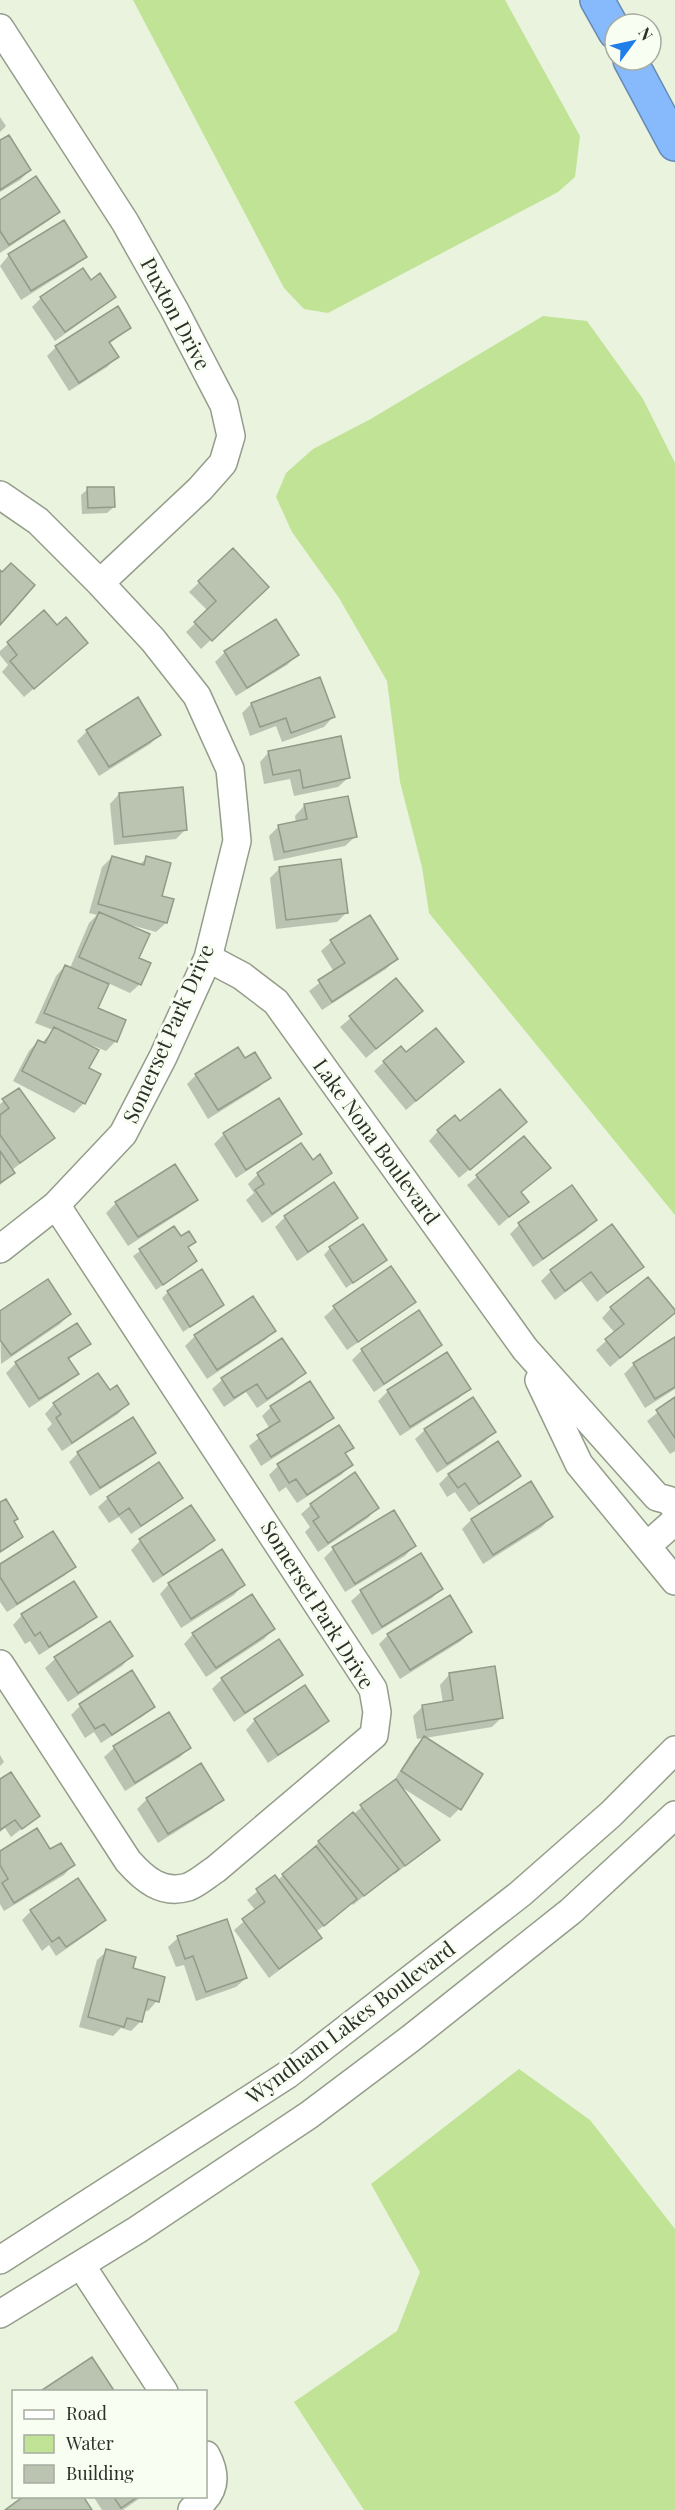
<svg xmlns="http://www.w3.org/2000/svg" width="675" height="2510" viewBox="0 0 675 2510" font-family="'Playfair Display',serif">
  <rect width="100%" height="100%" fill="#e9f3de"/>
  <path fill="#c0e396" d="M133,0H505L580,136L575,177L558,192L328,313L304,309L284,288Z
    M543,316L587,321L643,399L675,463V1215L429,913L422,867L400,782L387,681L339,598L292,532L276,497L286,473L313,449L369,420Z
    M519,2069L590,2120L675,2229V2510H364L294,2402L397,2331L420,2272L371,2184Z"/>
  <path fill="#0003" d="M0,117L6,126L0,132Z
    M0,142L30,170L20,180L0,192Z
    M0,202L58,212L48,221L0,253Z
    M9,255L85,256L75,266L21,300L0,266Z
    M90,282L114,297L104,306L55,341L32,307L41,298Z
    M130,328L109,344L117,357L107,367L69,391L47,356L56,347Z
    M88,489L114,507L107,513L82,514L81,495Z
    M233,550L258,596L201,649L186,632L208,611L189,592Z
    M44,612L76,652L24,697L2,672L8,665L0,655V651Z
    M225,652L297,655L287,665L236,696L215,662Z
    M251,704L333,717L324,727L282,742L276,726L250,736L242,713Z
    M87,731L160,734L150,744L99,776L77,741Z
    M269,752L348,778L338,787L294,796L290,779L264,784L260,762Z
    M119,794L185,830L176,839L114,845L110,804Z
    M347,798L355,837L345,846L274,861L269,836L279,826L296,823L295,816L304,806Z
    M112,857L139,865L147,858L166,923L156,932L127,924L137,959L140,984L130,993L108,983L96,1008L116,1041L106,1051L86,1043L87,1068L84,1103L74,1113L13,1081L29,1051L38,1041L42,1043L53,1030L35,1023L56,976L65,966L70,968L89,923L97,915L89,913L102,867Z
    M280,868L347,912L337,922L276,929L270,878Z
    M369,917L396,959L386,969L322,1010L309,991L334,972L321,951L331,942Z
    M395,980L411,1020L366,1058L340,1027Z
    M406,1054L462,1062L406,1110L374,1071L384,1062Z
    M245,1060L269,1077L259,1087L208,1119L187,1084L196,1075Z
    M18,1090L53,1138L12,1170L13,1173L0,1185V1104Z
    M278,1100L300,1134L290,1143L236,1178L214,1144L223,1135Z
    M525,1122L459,1178L429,1141L438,1131L460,1123Z
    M524,1138L549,1168L520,1193L527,1202L499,1226L467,1185Z
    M301,1145L312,1162L330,1172L321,1182L262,1223L246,1200L254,1193L248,1184L257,1175Z
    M334,1184L356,1218L347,1227L297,1261L275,1227L285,1217Z
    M196,1200L186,1209L128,1246L106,1213L116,1203Z
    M595,1220L586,1230L533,1267L510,1234L519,1225Z
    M612,1226L642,1267L597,1302L581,1281L555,1300L541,1281L551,1271Z
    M173,1228L181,1238L194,1241L187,1249L195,1261L156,1290L133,1256Z
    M330,1248L385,1260L346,1288L324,1255Z
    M391,1268L414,1302L404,1311L347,1350L324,1317L334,1308Z
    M168,1292L222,1305L183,1332L162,1298Z
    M611,1308L675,1312L610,1367L596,1350L615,1333L602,1318Z
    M418,1312L440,1345L431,1354L374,1392L352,1360L362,1350Z
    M0,1313L70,1314L60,1324L1,1364Z
    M274,1331L265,1340L207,1379L185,1346L195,1336Z
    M675,1339V1389L645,1408L624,1374L634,1364Z
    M282,1340L304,1373L294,1383L257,1408L246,1392L224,1407L212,1389L222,1380Z
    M89,1344L68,1360L77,1374L67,1383L29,1408L6,1373L16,1363Z
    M447,1354L469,1389L459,1398L400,1436L378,1401L388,1391Z
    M109,1392L127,1404L118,1414L62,1451L47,1429L52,1424L45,1414L54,1404Z
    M472,1399L494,1432L484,1442L437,1473L415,1439L425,1430Z
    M675,1399V1451L670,1454L647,1421Z
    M271,1407L332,1418L322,1427L261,1466L249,1446L270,1429L262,1416Z
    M498,1443L519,1476L510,1485L469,1512L455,1492L447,1497L439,1484L448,1475Z
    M352,1447L344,1455L351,1465L341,1475L297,1503L286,1487L279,1492L269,1475L278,1466Z
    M78,1453H154L144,1462L90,1496L69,1462Z
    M530,1483L551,1517L542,1527L483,1564L462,1529L471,1520Z
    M108,1498H181L171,1507L131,1534L119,1517L109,1523L98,1507Z
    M311,1505L377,1508L368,1518L318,1552L305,1532L310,1527L301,1514Z
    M213,1540L204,1549L153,1583L131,1550L140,1541Z
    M414,1546L405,1556L345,1592L324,1558L333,1549Z
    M420,1555L441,1589L432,1598L372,1635L351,1601L361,1592Z
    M0,1566H74L64,1576L7,1612L0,1602Z
    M169,1584L243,1585L234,1595L181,1628L160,1594Z
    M22,1615L95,1617L85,1626L39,1655L30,1641L25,1644L13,1625Z
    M109,1623L131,1656L122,1666L68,1702L45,1668L55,1659Z
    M273,1629L264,1639L206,1677L184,1644L193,1634Z
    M471,1632L461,1641L400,1679L379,1644L388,1635Z
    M301,1675L291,1684L234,1722L212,1689L222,1679Z
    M449,1675L501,1718L492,1727L425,1738L459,1809L450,1818L398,1785L438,1840L395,1874L393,1872L353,1905L352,1903L316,1932L320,1938L310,1947L269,1978L234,1930L256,1911L247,1900L275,1877L278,1880L319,1842L393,1782L415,1747L424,1738L417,1739L413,1716L423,1706L443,1703L440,1685Z
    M80,1706L153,1707L143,1716L101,1743L94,1732L85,1738L71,1715Z
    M168,1714L189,1748L180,1757L125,1791L104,1757L114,1748Z
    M255,1720L327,1721L318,1730L268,1763L246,1730Z
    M0,1755L4,1762L0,1766Z
    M201,1765L222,1799L212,1809L158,1843L137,1809L147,1799Z
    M0,1780L38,1816L11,1837L5,1828L0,1832Z
    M50,1852L73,1865L64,1875L4,1911L0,1904V1853Z
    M31,1911L105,1920L95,1929L56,1956L49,1945L42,1951L22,1920Z
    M178,1938L246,1978L236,1987L196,2001L184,1965L176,1967L168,1947Z
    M107,1951L132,1969L157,2001L148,2011L144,2010L141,2021L131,2031L121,2028L113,2036L79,2027L97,1960Z
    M93,2496H143L123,2510H102Z"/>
  <path fill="#bac4b0" stroke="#929b88" stroke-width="1.5" d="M9,135L31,170L0,190V140Z
    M36,176L60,212L9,245L0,231V200Z
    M64,220L87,257L31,291L8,254Z
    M83,268L91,280L100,273L116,297L65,332L40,297Z
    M118,306L131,328L109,342L119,357L79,383L55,346Z
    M87,487H114L115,507L88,508Z
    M233,548L269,587L212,641L194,622L216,601L198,581Z
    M11,563L35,585L0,625V570L2,572Z
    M44,610L57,625L66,617L88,643L34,689L10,661L17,655L7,642Z
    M276,619L299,655L247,688L224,651Z
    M320,677L335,717L291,733L286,718L260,727L251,703Z
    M138,697L161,735L109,767L86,730Z
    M341,736L350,778L303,788L300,770L273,775L268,751Z
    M183,787L187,830L123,837L119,793Z
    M348,796L357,837L284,852L278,825L307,819L304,804Z
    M112,856L144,865L146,856L171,863L162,896L174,899L167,923L98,904Z
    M341,859L348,913L286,920L279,867Z
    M99,912L150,934L139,958L151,963L141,985L79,957Z
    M370,915L398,959L332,1002L318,980L345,963L330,940Z
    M65,965L109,984L98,1008L126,1020L117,1042L44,1013Z
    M396,978L423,1011L376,1049L349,1016Z
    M54,1027L99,1050L89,1068L101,1074L85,1104L22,1071L38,1040L45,1043Z
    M436,1028L464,1062L416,1101L383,1061L401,1046L406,1052Z
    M238,1047L245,1058L255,1052L271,1078L218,1110L195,1074Z
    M19,1088L55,1138L20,1163L0,1135V1115L9,1108L2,1099Z
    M500,1089L527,1122L470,1170L437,1130L455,1115L460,1121Z
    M279,1098L302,1134L246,1170L223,1133Z
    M524,1136L551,1168L521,1192L529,1202L509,1217L476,1175Z
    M301,1143L313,1160L320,1154L332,1173L272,1214L255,1190L264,1184L257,1173Z
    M0,1151L15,1173L0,1183Z
    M175,1164L198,1200L138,1237L115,1202Z
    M334,1182L358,1218L308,1252L284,1216Z
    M572,1185L597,1220L543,1259L518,1223Z
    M363,1224L387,1260L353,1283L329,1247Z
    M612,1224L644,1267L607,1293L591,1272L565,1291L550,1270Z
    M174,1226L181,1236L189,1231L196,1242L188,1247L197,1261L163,1285L139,1249Z
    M391,1266L416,1302L358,1342L333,1306Z
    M202,1269L224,1305L190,1327L167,1291Z
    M648,1277L675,1310V1313L620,1358L605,1339L624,1324L610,1307Z
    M48,1279L71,1314L11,1355L0,1340V1311Z
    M253,1296L276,1331L217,1370L194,1335Z
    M419,1310L442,1345L384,1384L361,1349Z
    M77,1323L91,1344L68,1358L79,1374L39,1399L15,1362Z
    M675,1337V1387L655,1399L633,1363Z
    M282,1338L306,1373L267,1399L257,1384L234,1398L221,1378Z
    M447,1352L471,1389L410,1427L387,1390Z
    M98,1373L110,1390L117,1385L129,1404L72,1443L56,1418L61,1414L53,1403Z
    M310,1381L334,1418L271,1457L257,1435L280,1421L270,1406Z
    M473,1397L496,1432L447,1464L424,1429Z
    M675,1397V1438L656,1410Z
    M133,1417L156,1453L100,1488L77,1452Z
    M339,1425L354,1448L345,1453L353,1465L307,1495L296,1479L289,1483L277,1464Z
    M498,1441L521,1476L479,1504L465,1483L458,1488L448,1474Z
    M159,1462L183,1498L141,1526L129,1508L119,1515L107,1497Z
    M355,1472L379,1508L328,1543L313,1521L319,1517L310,1504Z
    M531,1481L553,1517L493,1555L471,1519Z
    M6,1499L18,1519L14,1521L23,1537L0,1552V1502Z
    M191,1505L215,1540L163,1575L139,1539Z
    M394,1510L416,1546L355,1584L332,1547Z
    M53,1531L76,1567L17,1604L0,1577V1564Z
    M222,1549L245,1585L191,1619L168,1583Z
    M421,1553L443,1589L382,1627L360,1590Z
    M74,1581L97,1617L49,1647L40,1632L35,1636L21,1614Z
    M252,1594L275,1629L216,1668L192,1633Z
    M450,1595L472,1632L410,1670L387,1634Z
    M110,1621L133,1656L78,1693L54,1657Z
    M279,1639L303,1675L245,1713L221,1678Z
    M495,1666L503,1718L426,1730L422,1705L453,1700L449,1673Z
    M132,1670L155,1707L112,1735L104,1724L95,1729L79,1704Z
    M305,1685L329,1721L278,1755L254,1719Z
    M169,1712L191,1748L135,1783L113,1746Z
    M424,1736L483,1774L461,1810L401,1771Z
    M201,1763L224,1800L168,1834L146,1798Z
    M11,1772L40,1816L22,1829L15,1820L0,1830V1779Z
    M396,1779L440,1840L405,1866L360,1805Z
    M353,1812L399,1869L364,1896L318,1841Z
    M37,1828L50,1849L61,1843L75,1865L14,1903L2,1883L8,1879L0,1865V1851Z
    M316,1846L357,1899L324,1926L282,1874Z
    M275,1875L322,1938L279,1969L242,1919L265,1902L256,1889Z
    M78,1878L106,1920L66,1947L59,1937L52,1942L30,1910Z
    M227,1919L247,1978L206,1992L193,1956L185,1959L177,1936Z
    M106,1949L136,1957L133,1968L165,1977L159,2002L148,1999L142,2022L127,2018L124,2027L88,2017Z
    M92,2357L115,2392H43L42,2390Z
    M24,2496H83L92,2510H5Z
    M113,2496H139L121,2508Z"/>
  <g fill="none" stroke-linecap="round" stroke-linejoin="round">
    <g stroke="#949d8a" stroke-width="30">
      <path id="minor" d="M0,28L125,222L174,309L224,405L231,436L223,463L200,489L100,583
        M0,495L38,521L100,583L153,640L197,696L230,769L237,841L208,958L163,1057L123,1134L56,1205L0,1249
        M208,958L242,976L276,1002L525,1349L657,1497L668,1500L675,1507
        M539,1380L579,1464L675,1581
        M647,1546L675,1521
        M0,1664L128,1861C144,1879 162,1895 188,1887C198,1883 208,1874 216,1869L374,1735L377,1712L373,1689L56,1205
        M0,2260L287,2075L520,1894L611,1814L675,1750
        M81,2265L164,2392
        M0,2314L137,2230L309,2115L410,2039L571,1911L675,1815
        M192,2510C214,2495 219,2479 206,2455"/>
    </g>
    <g stroke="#678ab2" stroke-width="36">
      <path id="highway" d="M597,0L615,32
        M630,60L675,144"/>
    </g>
    <use href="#minor" stroke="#fff" stroke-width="27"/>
    <use href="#highway" stroke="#87bafc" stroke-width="33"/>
  </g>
  <g text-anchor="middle" stroke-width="6" stroke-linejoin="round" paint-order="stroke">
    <g font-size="21" fill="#2c3028" stroke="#f8fef2">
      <text transform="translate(175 314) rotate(62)" y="7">Puxton Drive</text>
      <text transform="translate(169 1034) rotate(-66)" y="7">Somerset Park Drive</text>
      <text transform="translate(376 1142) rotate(54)" y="7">Lake Nona Boulevard</text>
      <text transform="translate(317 1605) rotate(58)" y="7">Somerset Park Drive</text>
      <text transform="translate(351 2023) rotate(-37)" y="7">Wyndham Lakes Boulevard</text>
    </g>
  </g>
  <rect x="12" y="2390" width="195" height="108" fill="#f8fef2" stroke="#a6aca1" stroke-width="1.5"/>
  <rect x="24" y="2410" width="30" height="9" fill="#ffffff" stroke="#a6aca1" stroke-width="1.5"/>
  <text x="66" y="2420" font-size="18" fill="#2c3028">Road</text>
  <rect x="24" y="2435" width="30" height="18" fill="#c0e396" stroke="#a6aca1" stroke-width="1.5"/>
  <text x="66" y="2450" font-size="18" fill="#2c3028">Water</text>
  <rect x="24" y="2465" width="30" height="18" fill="#bac4b0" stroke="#a6aca1" stroke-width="1.5"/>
  <text x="66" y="2480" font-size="18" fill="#2c3028">Building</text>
  <g transform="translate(633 42) rotate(57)"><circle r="28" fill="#f8fef2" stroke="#a6aca1" stroke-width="1.5"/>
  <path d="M0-4.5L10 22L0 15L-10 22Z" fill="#1f7ee7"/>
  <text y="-9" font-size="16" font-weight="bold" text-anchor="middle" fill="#2c3028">N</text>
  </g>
</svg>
